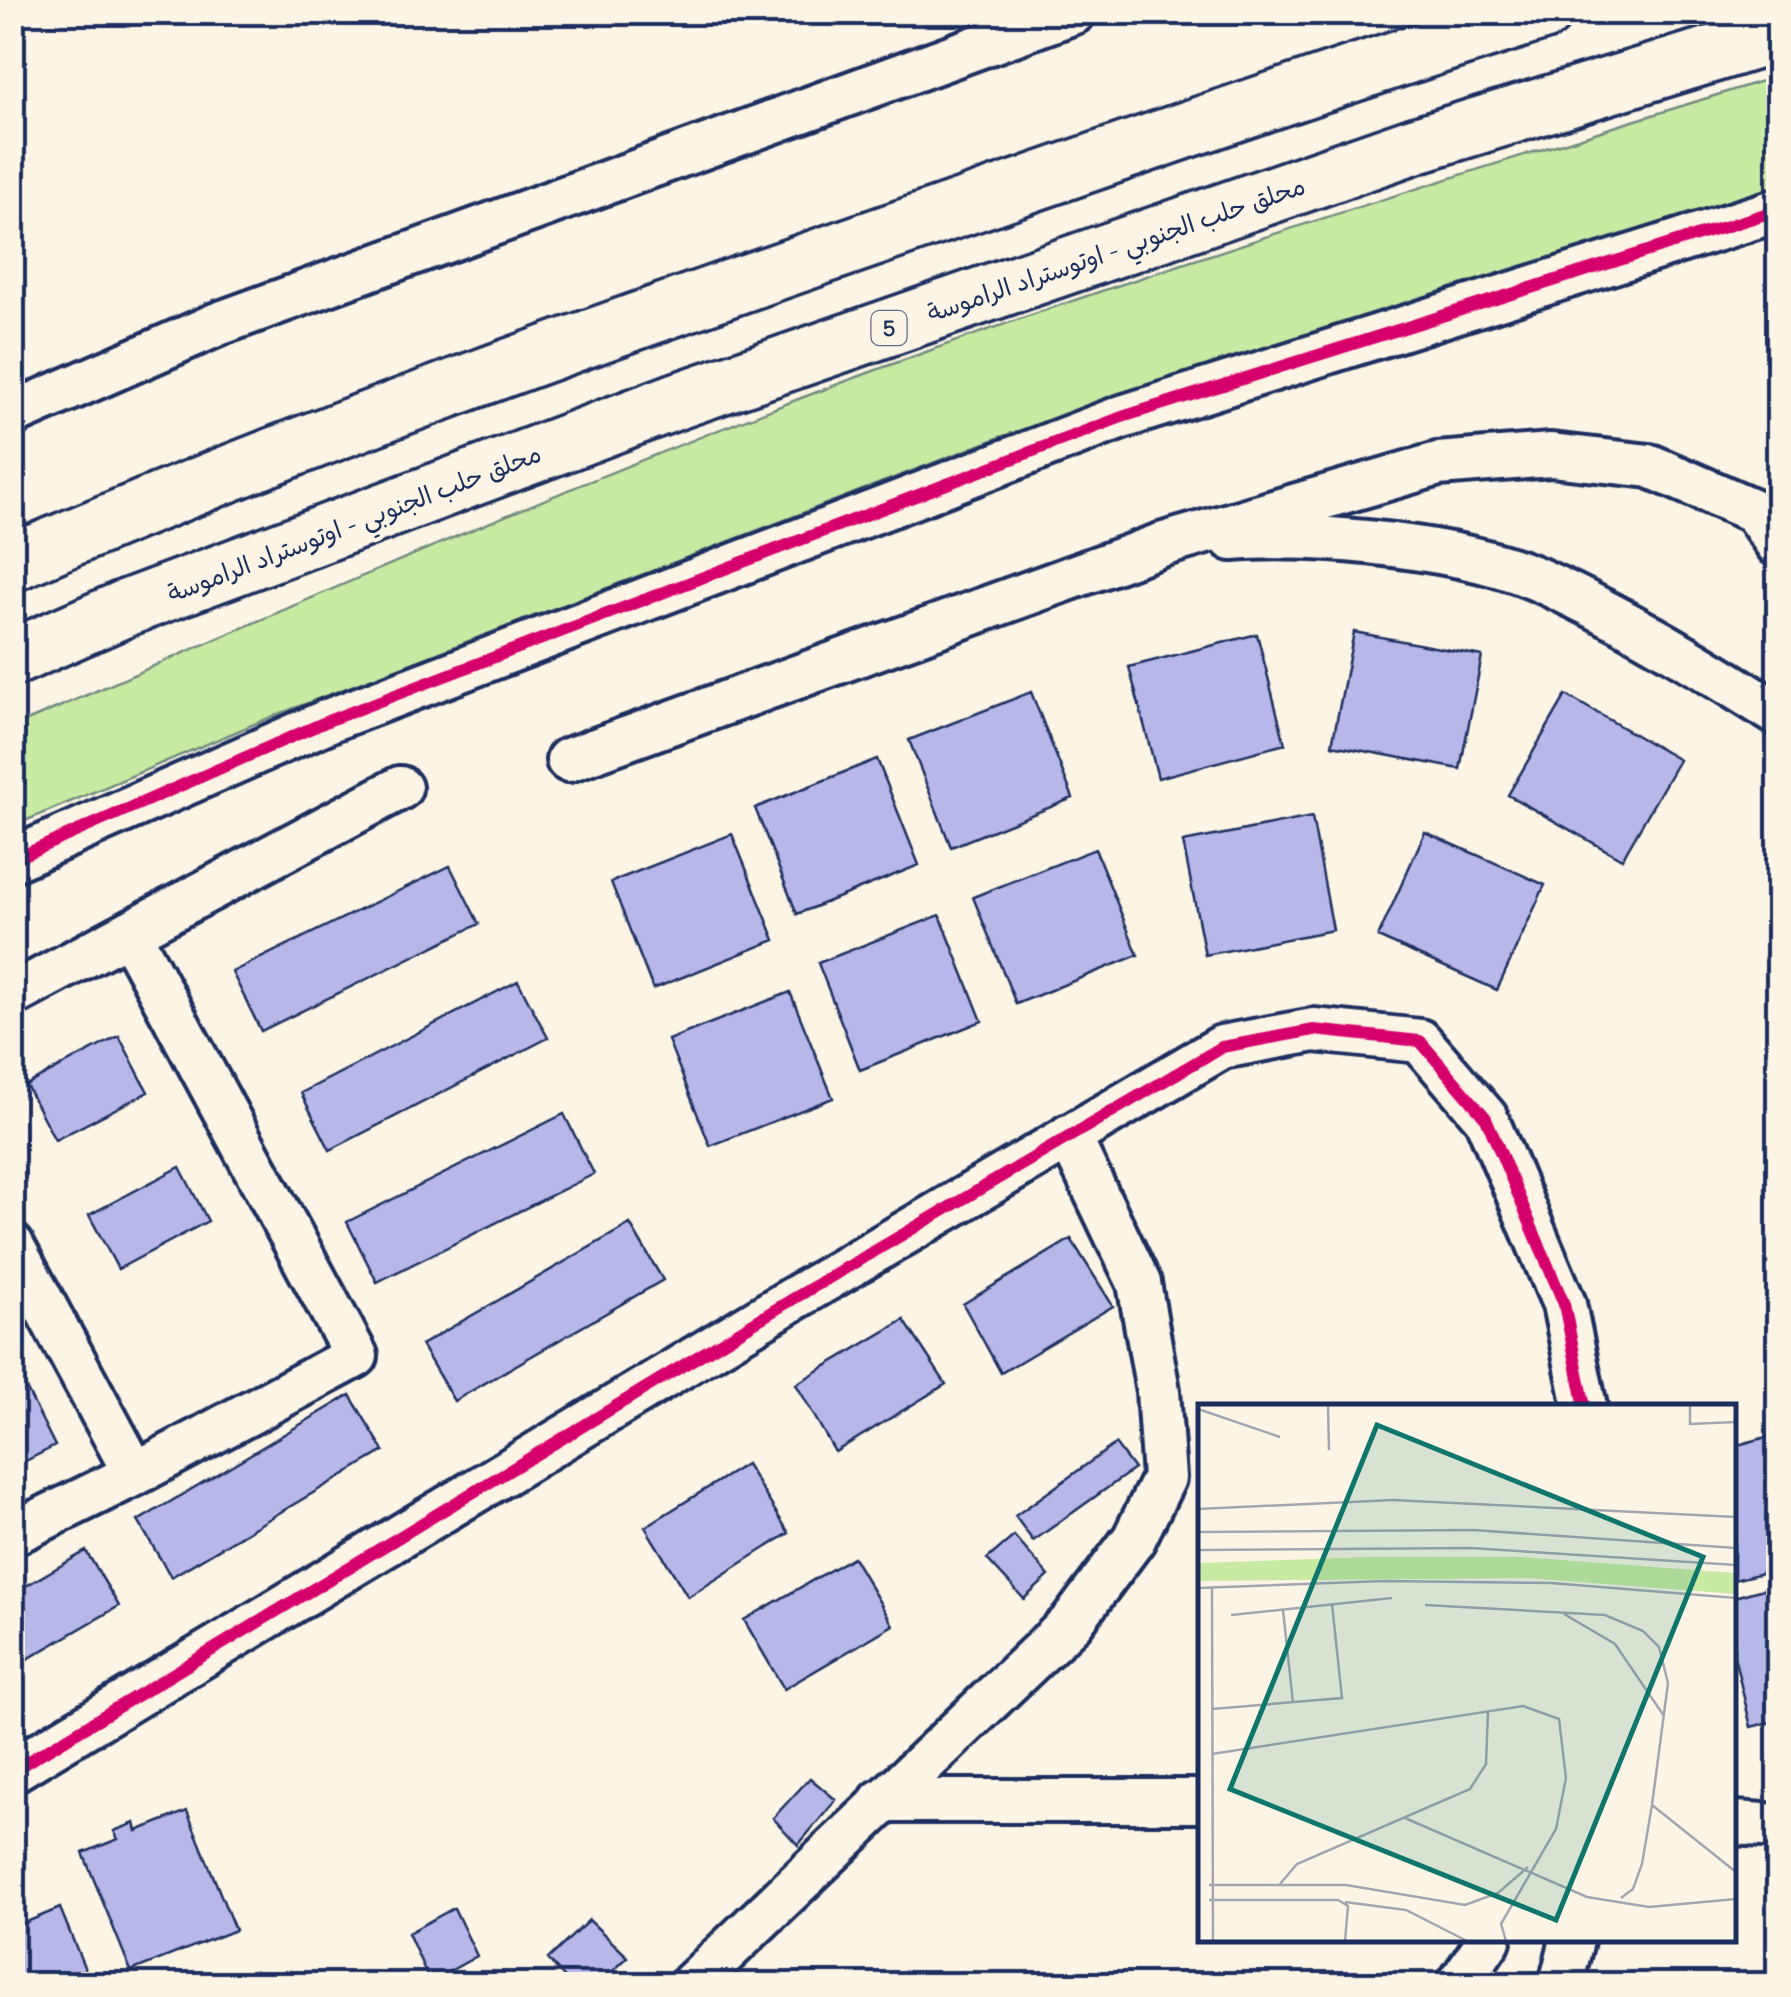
<svg xmlns="http://www.w3.org/2000/svg" width="1791" height="1997" viewBox="0 0 1791 1997" font-family="Delius,'Playpen Sans Arabic',sans-serif">
  <rect width="100%" height="100%" fill="#fcf5e5"/>
  <filter id="ink" filterUnits="userSpaceOnUse"><feTurbulence type="fractalNoise" baseFrequency=".01" numOctaves="2"/><feDisplacementMap in="SourceGraphic" scale="20" xChannelSelector="R" yChannelSelector="G"/><feConvolveMatrix kernelMatrix="1 2 1 2 8 2 1 2 1" color-interpolation-filters="sRGB"/></filter>
  <g filter="url(#ink)">
    <path fill="#c9eaa2" stroke="#728c80" stroke-width="2.5" d="M1778,76V190L1003,436L271,717L13,826V727C313,597 614,464 923,353C1205,252 1493,165 1778,76Z"/>
    <path fill="#b7b8e9" stroke="#1b2f5e" stroke-width="2.5" d="M1354,632L1482,656L1460,769L1332,745Z
      M1257,634L1285,744L1158,778L1129,667Z
      M1031,692L1073,798L951,847L909,740Z
      M1566,695L1679,760L1622,859L1508,795Z
      M877,759L919,865L797,914L755,808Z
      M1312,817L1333,930L1205,955L1183,842Z
      M1425,832L1545,885L1497,990L1378,937Z
      M732,834L775,940L653,989L611,882Z
      M1095,849L1138,955L1016,1004L973,897Z
      M450,866L479,924L261,1031L232,972Z
      M940,915L982,1021L860,1070L818,963Z
      M518,981L548,1038L330,1150L301,1093Z
      M790,992L833,1098L710,1146L668,1040Z
      M119,1036L148,1092L55,1140L26,1085Z
      M564,1114L594,1174L377,1282L347,1222Z
      M180,1167L208,1221L118,1269L89,1215Z
      M630,1224L663,1280L454,1401L421,1345Z
      M1071,1239L1113,1306L1001,1373L963,1304Z
      M904,1320L946,1384L835,1452L796,1384Z
      M25,1386L55,1446L12,1468V1392Z
      M350,1395L384,1451L171,1577L138,1521Z
      M1778,1434V1569L1734,1580V1446Z
      M1115,1444L1134,1469L1033,1541L1015,1516Z
      M746,1464L789,1533L688,1597L645,1527Z
      M1014,1536L1049,1576L1024,1599L987,1559Z
      M86,1551L119,1606L12,1668V1594Z
      M853,1557L893,1625L784,1689L744,1620Z
      M1778,1585V1720L1751,1727L1734,1656V1597Z
      M810,1778L836,1800L798,1845L773,1818Z
      M187,1811L235,1930L131,1971L83,1853L118,1839L114,1831L135,1823L137,1831Z
      M60,1908L91,1984H12V1928Z
      M454,1908L477,1956L430,1982L408,1933Z
      M589,1920L628,1957L599,1984H570L548,1959Z
      M255,1971L260,1984H223Z"/>
    <g fill="none" stroke-linecap="round" stroke-linejoin="round">
      <g stroke="#1b2f5e" stroke-width="50">
        <path id="street" d="M12,414L218,324L1074,12
          M1232,539C1316,532 1470,547 1546,583C1627,620 1703,667 1778,714
          M568,760L1161,545L1438,464L1551,455L1650,466L1754,511L1778,545
          M12,860L330,720L1122,417L1778,210
          M12,995L400,788
          M12,1245L135,1474
          M12,1534L135,1474L356,1356L129,933
          M12,1771L793,1299L1222,1047L1314,1030L1420,1041L1486,1118L1564,1304L1585,1407
          M881,1801H1201
          M1734,1823L1778,1826
          M692,1984L1072,1622L1134,1539L1164,1478L1158,1391L1139,1283L1069,1136
          M1459,1984L1489,1940
          M1561,1984L1572,1940"/>
      </g>
      <g stroke="#1b2f5e" stroke-width="62">
        <path id="highway" d="M12,563C302,438 602,332 900,229C1114,155 1328,79 1544,12
          M12,658L126,608L677,401L1415,145L1778,34"/>
      </g>
      <use href="#street" stroke="#fcf5e5" stroke-width="42"/>
      <use href="#highway" stroke="#fcf5e5" stroke-width="55"/>
      <g stroke="#fcf5e5" stroke-width="19">
        <path id="cycleway" d="M12,860L330,720L1122,417L1778,210
          M12,1771L793,1299L1222,1047L1314,1030L1420,1041L1486,1118L1564,1304L1585,1407"/>
      </g>
      <use href="#cycleway" stroke="#d6006c" stroke-width="12"/>
    </g>
  </g>
  <g text-anchor="middle" stroke-width="8" stroke-linejoin="round" paint-order="stroke">
    <rect fill="#fcf5e5" stroke="#5e6a86" stroke-width="2.5" x="871.5" y="311" width="35" height="34" rx="8"/>
    <g font-size="22" font-weight="bold" fill="#1b2f5e">
      <text x="889" y="336">5</text>
    </g>
    <g font-size="25" fill="#1b2f5e" stroke="#fcf5e5">
      <text transform="translate(1116 249) rotate(-19)" y="9">محلق حلب الجنوبي - اوتوستراد الراموسة</text>
      <text transform="translate(354 523) rotate(-21)" y="9">محلق حلب الجنوبي - اوتوستراد الراموسة</text>
    </g>
  </g>
  <g transform="translate(1198 1404)">
    <rect width="538" height="538" fill="#fcf5e5"/>
    <path d="M172,153H321L537,169L538,190L330,174L0,177V159Z" fill="#c9eaa2"/>
    <path fill="none" stroke="#a2a6af" stroke-width="2.5" d="M130,1L131,46M492,1V20L538,18M0,5L82,33M0,105L195,96L538,113M0,128L275,126L538,144M0,146L273,144L538,161M0,184L186,177L353,179L538,194M14,184L15,537M227,201L407,211L445,227L461,243L470,279L454,401L444,460L435,485L423,494M85,206L95,299M366,210L417,240L466,312M33,211L194,194M14,305L144,294L134,200M14,350L325,302L361,315L368,374L358,425L303,520L308,537M454,401L538,468M207,414L389,493L451,503L538,495M82,480L99,460L272,385L288,360L290,307M11,481H148L267,501L300,489L330,463M11,496H140L150,502L147,537M147,498L208,506L269,537"/>
    <path fill="#0f766e" fill-opacity="0.15" stroke="#0f766e" stroke-width="5" d="M179,21L505,153L358,516L32,385Z"/>
    <rect width="538" height="538" fill="none" stroke="#1b2f5e" stroke-width="5"/>
  </g>
  <rect width="1791" height="1997" fill="none" stroke="#fcf5e5" stroke-width="50"/>
  <rect x="25" y="25" width="1741" height="1947" fill="none" stroke="#1b2f5e" stroke-width="4" filter="url(#ink)"/>
</svg>
